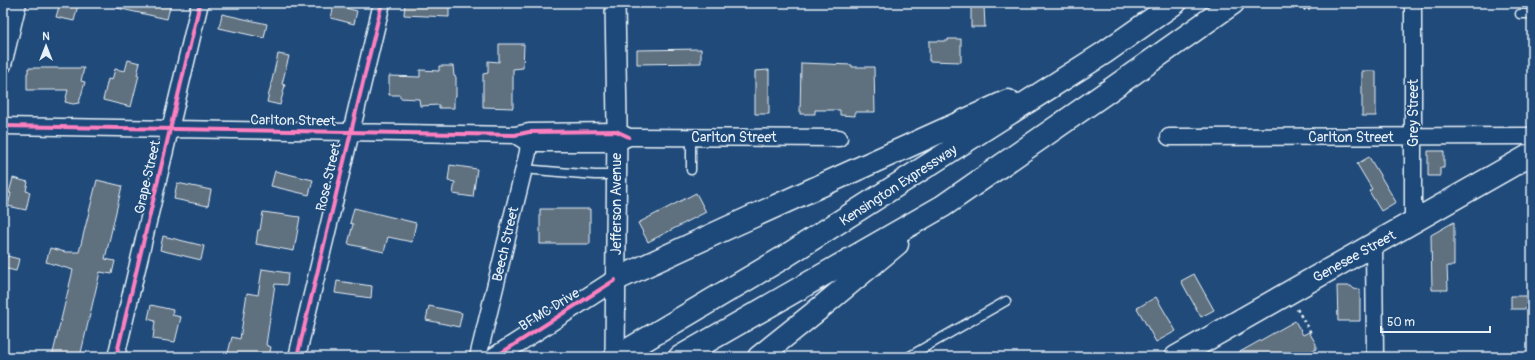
<svg xmlns="http://www.w3.org/2000/svg" width="1535" height="360" viewBox="0 0 1535 360" font-family="Pangolin,sans-serif">
  <rect width="100%" height="100%" fill="#1f4a7a"/>
  <filter id="ink" filterUnits="userSpaceOnUse"><feTurbulence type="fractalNoise" baseFrequency=".025" numOctaves="2"/><feDisplacementMap in="SourceGraphic" scale="8" xChannelSelector="R" yChannelSelector="G"/><feConvolveMatrix kernelMatrix="1 2 1 2 8 2 1 2 1" color-interpolation-filters="sRGB"/></filter>
  <g filter="url(#ink)">
    <path fill="#5e6f7f" stroke="#e8f1f8" d="M60,3H70L78,5L74,21L56,17Z
      M117,3H171L167,19L117,8Z
      M405,3H449V17L404,15Z
      M334,5L357,11L354,24L331,18Z
      M971,5H984L985,27H971Z
      M222,14L267,24L264,38L219,28Z
      M948,39H961V62L929,61V41H948Z
      M499,44H524L523,68L513,69V108L483,107V74L488,73V61L499,62Z
      M701,49V63L637,64V50Z
      M278,54L289,56L282,84L285,85L280,105L267,102Z
      M128,60L140,63L137,75H139L131,107L103,100L108,79L112,80L115,69L125,71Z
      M801,63L852,65V67H874L875,112H855V116L840,115V110H815V114H800Z
      M439,66H453L454,76L456,77V96L454,97V108H439V105L420,106L419,99L400,98V95H389V76L420,77V70L439,71Z
      M28,68H84L81,81L85,82L79,103L73,104L65,102L68,90H27V73H28Z
      M769,70V114H755V71Z
      M1362,71H1376V116H1362Z
      M1428,151H1444V168H1440V176H1428Z
      M1369,157L1396,202L1381,211L1369,191L1372,189L1357,164Z
      M450,165L477,169L473,197L453,194L455,182L448,181Z
      M275,171L313,180L309,195L271,186Z
      M13,178L28,182L26,191L30,192L26,210L8,206L11,193H9Z
      M97,180L122,186L105,259L115,261L112,274L100,272L80,357H52L73,270L46,262L50,248L65,252H79Z
      M177,183L211,190L208,206L174,199Z
      M696,193L706,212L648,242L638,223Z
      M354,208L416,223L412,242L388,237L384,252L348,244L353,224L350,223Z
      M540,209H590V244H540Z
      M263,212L300,217L294,251L256,244L258,230H260Z
      M1454,222V266H1447L1448,290H1432L1431,235Z
      M163,236L204,246L201,260L160,250Z
      M3,255L19,259L16,271L3,268Z
      M262,269L288,273L287,285L275,284L266,345L271,347L269,357H244L228,353L232,337L240,339L247,293L258,295Z
      M1194,274L1214,310L1201,317L1181,281Z
      M337,281L372,286L371,298L335,293Z
      M1337,286H1351L1354,289L1360,290V321H1338Z
      M1511,296H1532V309H1511Z
      M1156,297L1176,331L1156,342L1137,308Z
      M151,305L173,310L172,315L181,317L175,342L153,339L155,321L148,319Z
      M429,306L462,313L459,327L426,320Z
      M1295,321L1303,335L1309,332L1316,344V349L1312,351L1316,357H1231Z"/>
    <g fill="none" stroke-linecap="round" stroke-linejoin="round">
      <g stroke="#e8f1f8" stroke-width="11">
        <path id="service" d="M1520,14H1532
          M691,137V170
          M523,169L595,175H616
          M908,357L1006,301"/>
      </g>
      <g stroke="#e8f1f8" stroke-width="19">
        <path id="minor" d="M1413,3V222
          M3,65L18,3
          M3,126L515,135L529,132L616,131L629,137
          M515,135L528,143H616L629,137H633L839,138
          M1169,137L1532,136
          M1374,244L1375,357
          M116,357L200,3
          M297,357L382,3
          M478,357L528,152L529,132"/>
      </g>
      <g stroke="#e8f1f8" stroke-width="22">
        <path id="tertiary" d="M615,3L617,123L615,357
          M495,357L615,280"/>
      </g>
      <g stroke="#e8f1f8" stroke-width="25">
        <path id="secondary" d="M1176,357L1532,154"/>
      </g>
      <g stroke="#e8f1f8" stroke-width="25">
        <path id="motorway" d="M615,280L725,229L1008,101
          M616,357L781,259L1104,53L1175,3
          M680,357L943,206L1110,90L1233,3
          M759,357L814,313L897,244"/>
      </g>
      <path stroke="#e8f1f8" stroke-width="2.5" stroke-dasharray="3 3" stroke-linecap="butt" d="M1300,3L1306,11L1316,3
        M1297,309L1311,333"/>
      <use href="#service" stroke="#1f4a7a" stroke-width="8"/>
      <use href="#minor" stroke="#1f4a7a" stroke-width="16"/>
      <use href="#tertiary" stroke="#1f4a7a" stroke-width="19"/>
      <use href="#secondary" stroke="#1f4a7a" stroke-width="22"/>
      <use href="#motorway" stroke="#1f4a7a" stroke-width="22"/>
      <g stroke="#1f4a7a" stroke-width="6">
        <path id="cycleway" d="M3,126L515,135L529,132L616,131L629,137
          M116,357L200,3
          M297,357L382,3
          M495,357L615,280"/>
      </g>
      <use href="#cycleway" stroke="#ff80c0" stroke-width="4"/>
    </g>
  </g>
  <g text-anchor="middle" stroke-width="3" stroke-linejoin="round" paint-order="stroke">
    <g font-size="14" fill="#e8f1f8" stroke="#1f4a7a">
      <text transform="translate(1413 113) rotate(-90)" y="5">Grey Street</text>
      <text transform="translate(293 120) rotate(1)" y="5">Carlton Street</text>
      <text x="734" y="142">Carlton Street</text>
      <text x="1351" y="142">Carlton Street</text>
      <text transform="translate(147 177) rotate(-77)" y="5">Grape Street</text>
      <text transform="translate(328 177) rotate(-77)" y="5">Rose Street</text>
      <text transform="translate(898 185) rotate(-33)" y="5">Kensington Expressway</text>
      <text transform="translate(616 204) rotate(-90)" y="5">Jefferson Avenue</text>
      <text transform="translate(505 244) rotate(-77)" y="5">Beech Street</text>
      <text transform="translate(1354 256) rotate(-29)" y="5">Genesee Street</text>
      <text transform="translate(549 309) rotate(-32)" y="5">BFMC Drive</text>
    </g>
  </g>
  <rect width="1535" height="360" fill="none" stroke="#1f4a7a" stroke-width="16"/>
  <rect x="8" y="8" width="1519" height="344" fill="none" stroke="#e8f1f8" stroke-width="1.5" filter="url(#ink)"/>
  <g transform="translate(46 46)" stroke="#1f4a7a" stroke-width="3" paint-order="stroke">
  <path d="M0-3L7 15L0 10L-7 15Z" fill="#e8f1f8"/>
  <text y="-6" font-size="11" font-weight="bold" text-anchor="middle" fill="#e8f1f8">N</text>
  </g>
  <path d="M1381 326v6h109v-6" fill="none" stroke="#e8f1f8" stroke-width="2"/>
  <text x="1387" y="326" font-size="12" fill="#e8f1f8" stroke="#1f4a7a" stroke-width="3" paint-order="stroke">50 m</text>
</svg>
